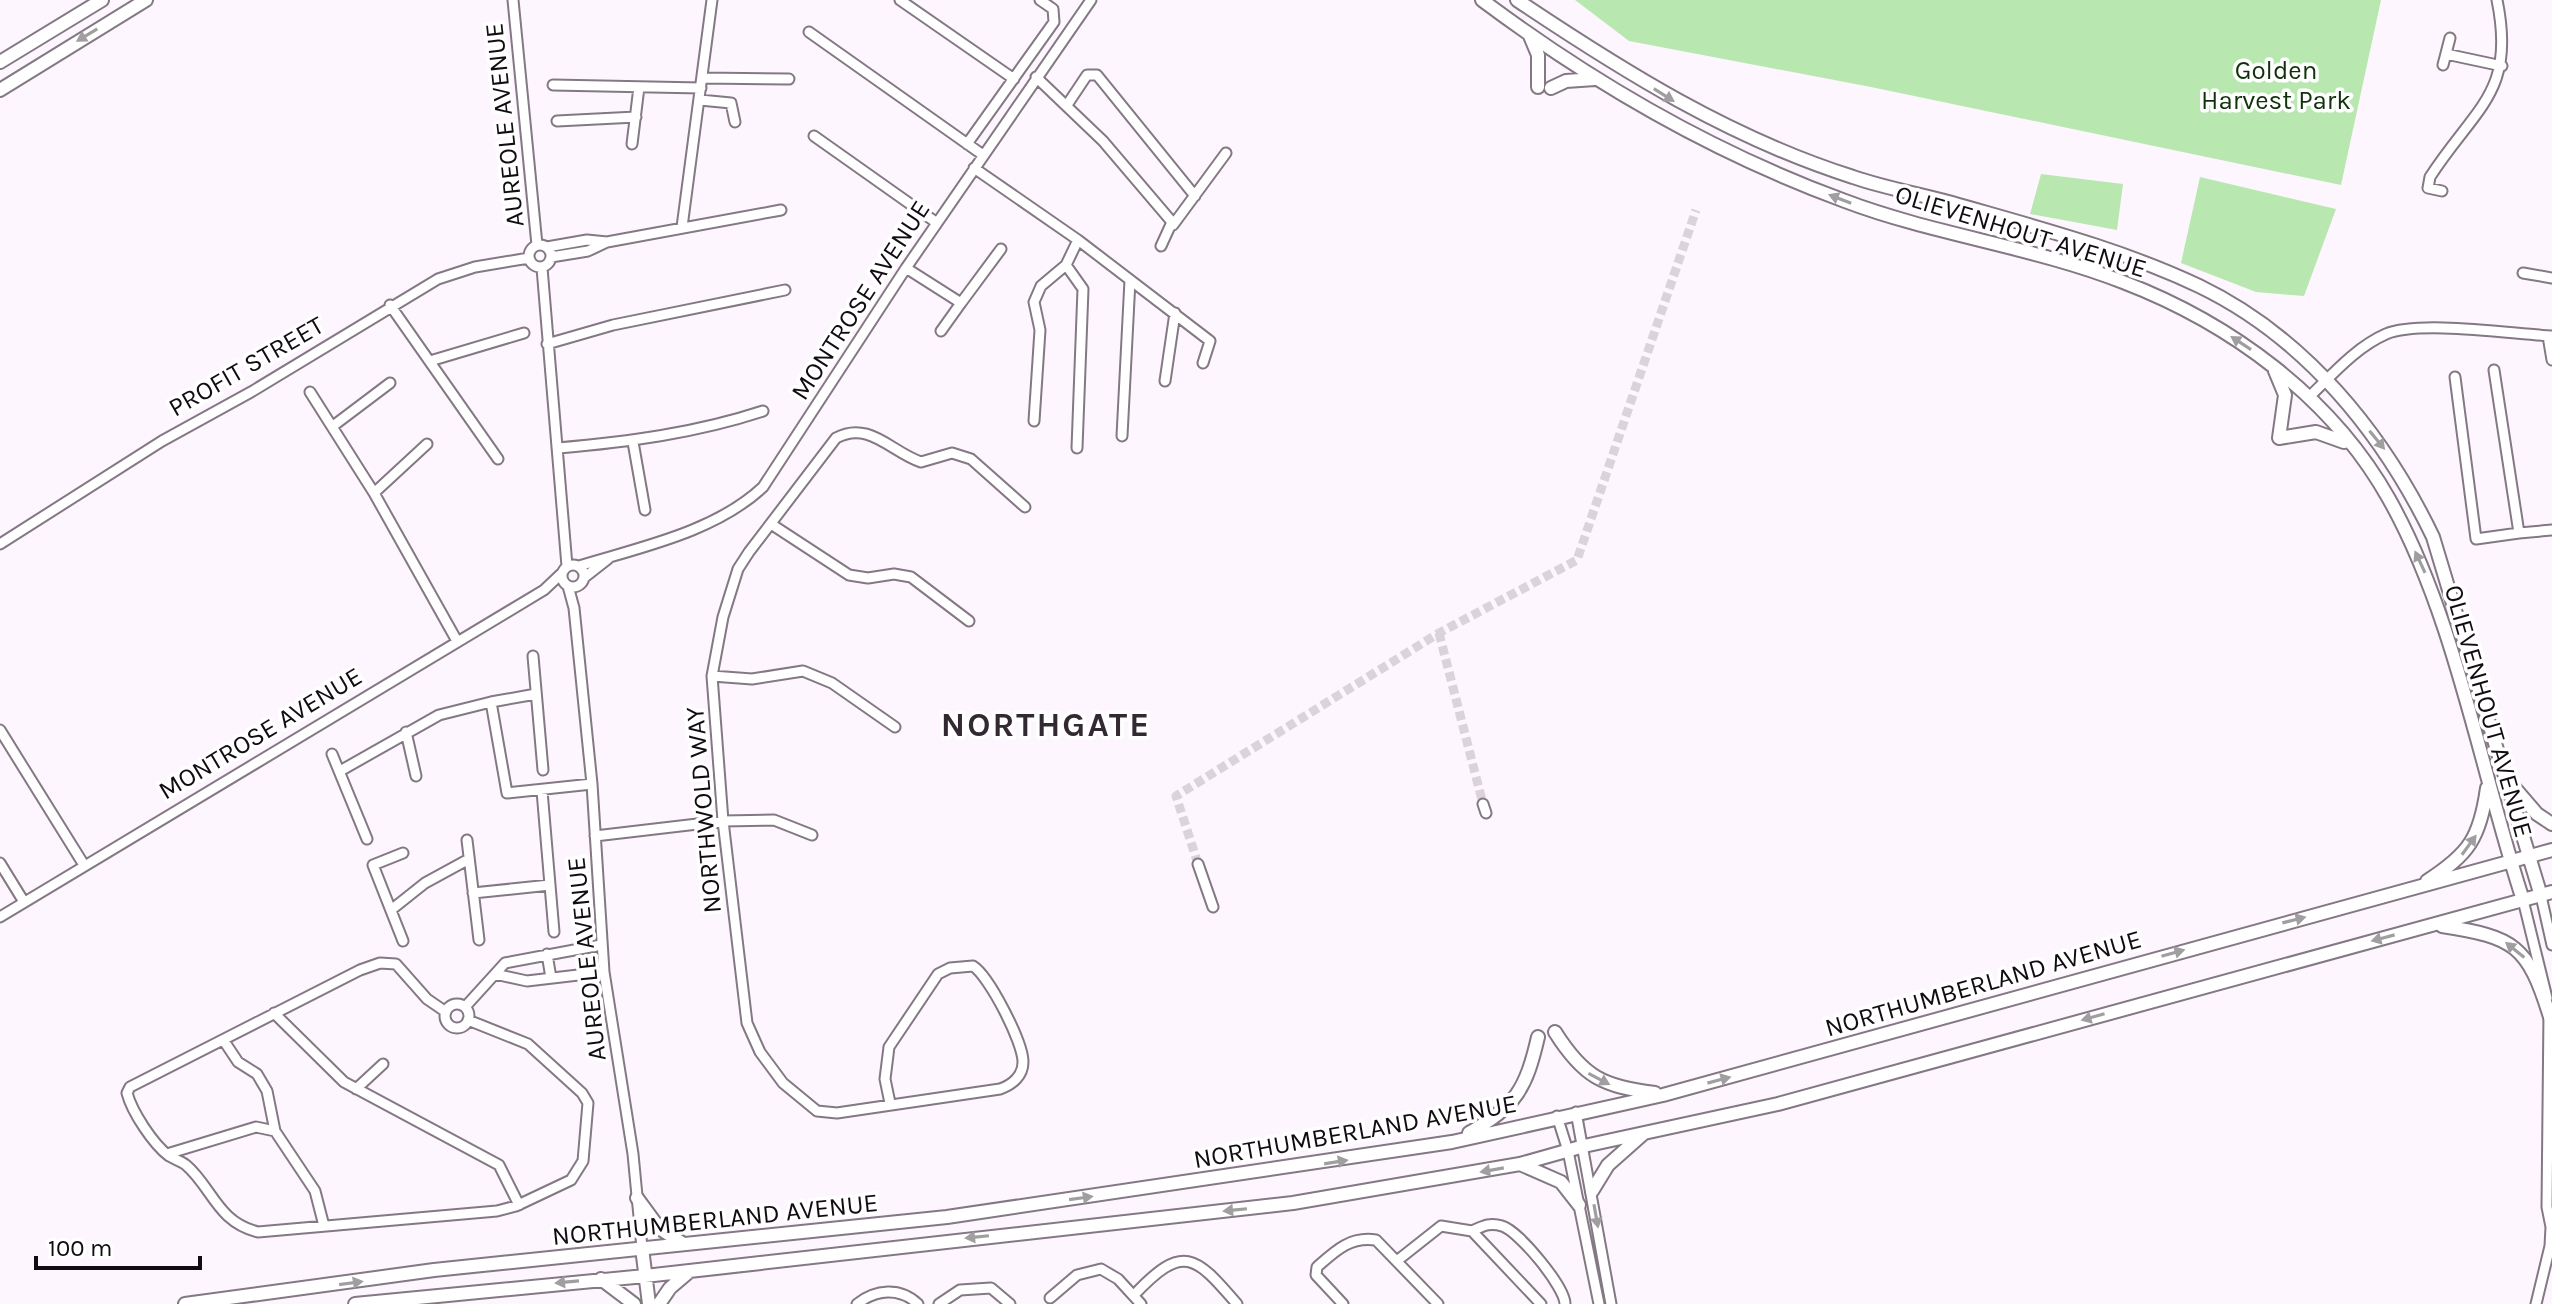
<svg xmlns="http://www.w3.org/2000/svg" width="2552" height="1304" viewBox="0 0 2552 1304" font-family="Karla,sans-serif">
  <rect width="100%" height="100%" fill="#fef6fe"/>
  <path fill="#b8e8b0" d="M1575,0H2381L2341,185L1871,87L1629,41Z
    M2041,174L2123,184L2117,230L2030,214Z
    M2200,177L2336,209L2304,296L2256,292L2181,263Z"/>
  <g fill="none" stroke-linecap="round" stroke-linejoin="round">
    <path stroke="#dad3da" stroke-width="9" stroke-dasharray="9 4.5" stroke-linecap="butt" d="M1439,633L1483,804
      M1198,864L1176,796L1439,633L1577,560L1696,210"/>
    <g stroke="#837883" stroke-width="13">
      <path id="street" d="M513,0L537,245
        M900,0L1014,79
        M809,32L983,155
        M2446,54L2502,66
        M2443,65L2450,38
        M1036,77L1103,141L1172,222L1161,246
        M703,78L789,79
        M553,85L701,88
        M700,100L731,103L735,122
        M1067,105L1087,75H1097L1195,196
        M557,121L636,117
        M814,136L937,223
        M632,144L639,87
        M967,144L1054,22L1053,9L1040,0
        M974,168L1078,240L1210,341L1203,363
        M2442,191L2428,188L2430,177C2476,106 2516,93 2497,0
        M1173,225L1226,153
        M682,227L712,0
        M607,242L781,210
        M529 256a11 11 0 1 1 22 0a11 11 0 1 1-22 0Z
        M547,247L587,240L607,242L588,251L551,257
        M542,268L567,566
        M906,268L961,303L941,331
        M2523,273L2552,278
        M961,303L1001,249
        M390,305L498,459
        M2548,336L2552,360
        M547,344L613,325L785,290
        M430,361L524,333
        M2494,370L2519,533L2552,530
        M2455,377L2476,539L2519,533
        M1165,381L1175,313
        M310,392L374,493L457,641
        M2309,397C2332,375 2356,347 2386,334C2420,320 2512,334 2552,336
        M1034,421L1040,330L1034,302L1041,286L1066,265
        M333,426L390,383
        M1122,436L1130,280
        M633,442L645,510
        M558,448C628,442 696,433 763,411
        M1077,448L1083,289L1066,265L1078,240
        M374,493L427,444
        M771,524L849,575L868,578L894,574L911,577L969,621
        M0,544L162,441L251,392L438,279L475,267L529,258
        M562 576a11 11 0 1 1 22 0a11 11 0 1 1-22 0Z
        M579,566C641,547 715,532 763,487L906,268L1091,0
        M585,577L608,559
        M568,586L574,608L592,784L604,972L633,1154L642,1248
        M533,656L543,770
        M712,676L752,679L803,671L832,683L895,727
        M536,694L491,702L507,793L592,784
        M0,730L84,865
        M406,732L416,776
        M332,754L367,839
        M340,771L439,715L491,702
        M542,791L554,932
        M1483,804L1486,813
        M595,836L723,821L774,820L812,835
        M467,840L479,940
        M403,853L373,865L403,941
        M0,863L24,902
        M1198,864L1213,907
        M473,893L550,885
        M2541,896L2552,945
        M2523,900L2547,998
        M391,910L425,883L469,859
        M0,917L544,590L562,573
        M547,954L551,978
        M495,974L527,981L604,972
        M445 1016a12 12 0 1 1 24 0a12 12 0 1 1-24 0Z
        M465,1007L505,963L601,945
        M446,1012L427,999L396,964L380,963L360,970L130,1087L127,1093C132,1112 153,1144 169,1156C174,1159 181,1161 186,1165C212,1187 217,1222 258,1232L497,1211L516,1206L571,1180L583,1161L588,1103L582,1093L528,1044L468,1020
        M274,1013L344,1082L499,1165L519,1205
        M224,1041L238,1062L257,1074L267,1091L275,1131L315,1191L324,1226
        M356,1089L383,1064
        M890,1103L885,1079L889,1047L938,974L950,968L973,966C989,976 1023,1042 1023,1062C1023,1076 1012,1085 1000,1089L837,1113L817,1111L783,1083L760,1052L747,1023L723,821L712,676L723,617L738,569L749,552L836,438C869,420 891,452 921,462L952,453L971,459L1025,507
        M1576,1112L1611,1304
        M1557,1116L1568,1151L1599,1304
        M167,1154L256,1127L275,1131
        M1472,1231C1483,1226 1490,1222 1502,1226C1519,1231 1565,1287 1565,1304
        M1398,1260L1441,1226L1472,1231L1541,1304
        M1134,1295C1183,1243 1195,1255 1237,1304
        M1050,1298L1077,1275L1101,1269L1118,1279L1141,1304
        M857,1304C876,1289 900,1287 918,1304
        M939,1304L960,1290L991,1288L1010,1304
        M1343,1304L1316,1275L1317,1267C1335,1251 1350,1236 1376,1240L1438,1304
        M2536,1304L2550,1246L2551,1227L2547,1207L2549,1012"/>
    </g>
    <g stroke="#837883" stroke-width="16">
      <path id="secondary" d="M1482,0C1593,83 1714,153 1845,201C1935,235 2034,247 2123,282C2230,323 2332,397 2389,499C2455,616 2481,772 2523,900
        M1517,0C1623,71 1730,138 1853,177C1885,188 1919,194 1952,203C2035,227 2121,249 2199,286C2305,337 2383,433 2433,537L2541,896
        M1530,36L1538,55V87
        M0,62L102,0
        M1551,88L1566,81L1595,79
        M0,90L146,0
        M2275,371L2285,395L2279,438L2316,432L2344,442
        M2512,785L2537,814L2552,824
        M2427,881C2469,854 2480,838 2487,788
        M2442,926C2514,937 2528,945 2550,1017
        M1555,1032C1584,1078 1603,1086 1655,1093
        M1469,1133C1516,1106 1526,1089 1538,1037
        M1520,1164L1561,1182L1579,1205
        M1592,1191L1608,1165L1643,1134
        M637,1198L659,1228L682,1243
        M642,1248L649,1304
        M601,1279L634,1304
        M185,1304L434,1270L947,1217L1452,1142L1663,1095L2552,850
        M355,1304L645,1276L1293,1203L1520,1164L1584,1146L1778,1104L2552,892
        M659,1304L670,1288L690,1271"/>
    </g>
    <use href="#street" stroke="#fff" stroke-width="9"/>
    <use href="#secondary" stroke="#fff" stroke-width="12"/>
  </g>
  <defs><path id="oneway-solid" d="M-6-.8H1V-3.2L6.5 0L1 3.2V.8H-6Z" transform="scale(2)"/></defs>
  <g fill="#a09ea0">
    <use href="#oneway-solid" transform="translate(87 35) rotate(149)"/>
    <use href="#oneway-solid" transform="translate(1664 95) rotate(32)"/>
    <use href="#oneway-solid" transform="translate(1840 199) rotate(-159)"/>
    <use href="#oneway-solid" transform="translate(2241 343) rotate(-147)"/>
    <use href="#oneway-solid" transform="translate(2377 440) rotate(51)"/>
    <use href="#oneway-solid" transform="translate(2420 562) rotate(-115)"/>
    <use href="#oneway-solid" transform="translate(2469 845) rotate(-54)"/>
    <use href="#oneway-solid" transform="translate(2294 920) rotate(-14)"/>
    <use href="#oneway-solid" transform="translate(2383 938) rotate(165)"/>
    <use href="#oneway-solid" transform="translate(2515 950) rotate(-141)"/>
    <use href="#oneway-solid" transform="translate(2173 953) rotate(-16)"/>
    <use href="#oneway-solid" transform="translate(2093 1017) rotate(164)"/>
    <use href="#oneway-solid" transform="translate(1599 1079) rotate(28)"/>
    <use href="#oneway-solid" transform="translate(1719 1080) rotate(-15)"/>
    <use href="#oneway-solid" transform="translate(1336 1162) rotate(-9)"/>
    <use href="#oneway-solid" transform="translate(1492 1170) rotate(170)"/>
    <use href="#oneway-solid" transform="translate(1081 1198) rotate(-8)"/>
    <use href="#oneway-solid" transform="translate(1235 1210) rotate(174)"/>
    <use href="#oneway-solid" transform="translate(1596 1216) rotate(80)"/>
    <use href="#oneway-solid" transform="translate(977 1237) rotate(174)"/>
    <use href="#oneway-solid" transform="translate(567 1282) rotate(175)"/>
    <use href="#oneway-solid" transform="translate(351 1283) rotate(-8)"/>
  </g>
  <g text-anchor="middle" stroke-width="7" stroke-linejoin="round" paint-order="stroke">
    <g font-size="26" fill="#10320b" stroke="#fff">
      <text x="2276" y="79">Golden<tspan x="2276" dy="30">Harvest Park</tspan></text>
    </g>
    <g font-size="26" fill="#110c11" stroke="#fff">
      <text transform="translate(504 125) rotate(-96)" y="9">AUREOLE AVENUE</text>
      <text transform="translate(2021 231) rotate(17)" y="9">OLIEVENHOUT AVENUE</text>
      <text transform="translate(860 300) rotate(-57)" y="9">MONTROSE AVENUE</text>
      <text transform="translate(246 366) rotate(-30)" y="9">PROFIT STREET</text>
      <text transform="translate(2489 711) rotate(74)" y="9">OLIEVENHOUT AVENUE</text>
      <text transform="translate(260 733) rotate(-31)" y="9">MONTROSE AVENUE</text>
      <text transform="translate(703 810) rotate(-95)" y="9">NORTHWOLD WAY</text>
      <text transform="translate(586 959) rotate(-96)" y="9">AUREOLE AVENUE</text>
      <text transform="translate(1983 983) rotate(-16)" y="9">NORTHUMBERLAND AVENUE</text>
      <text transform="translate(1355 1131) rotate(-10)" y="9">NORTHUMBERLAND AVENUE</text>
      <text transform="translate(715 1219) rotate(-6)" y="9">NORTHUMBERLAND AVENUE</text>
    </g>
    <g font-size="34" font-weight="bold" letter-spacing="2" fill="#332933" stroke="#fff">
      <text x="1046" y="736">NORTHGATE</text>
    </g>
  </g>
  <path d="M36 1256v12h164v-12" fill="none" stroke="#110c11" stroke-width="4"/>
  <text x="48" y="1256" font-size="24" fill="#110c11" stroke="#ffffff" stroke-width="6" paint-order="stroke">100 m</text>
</svg>
